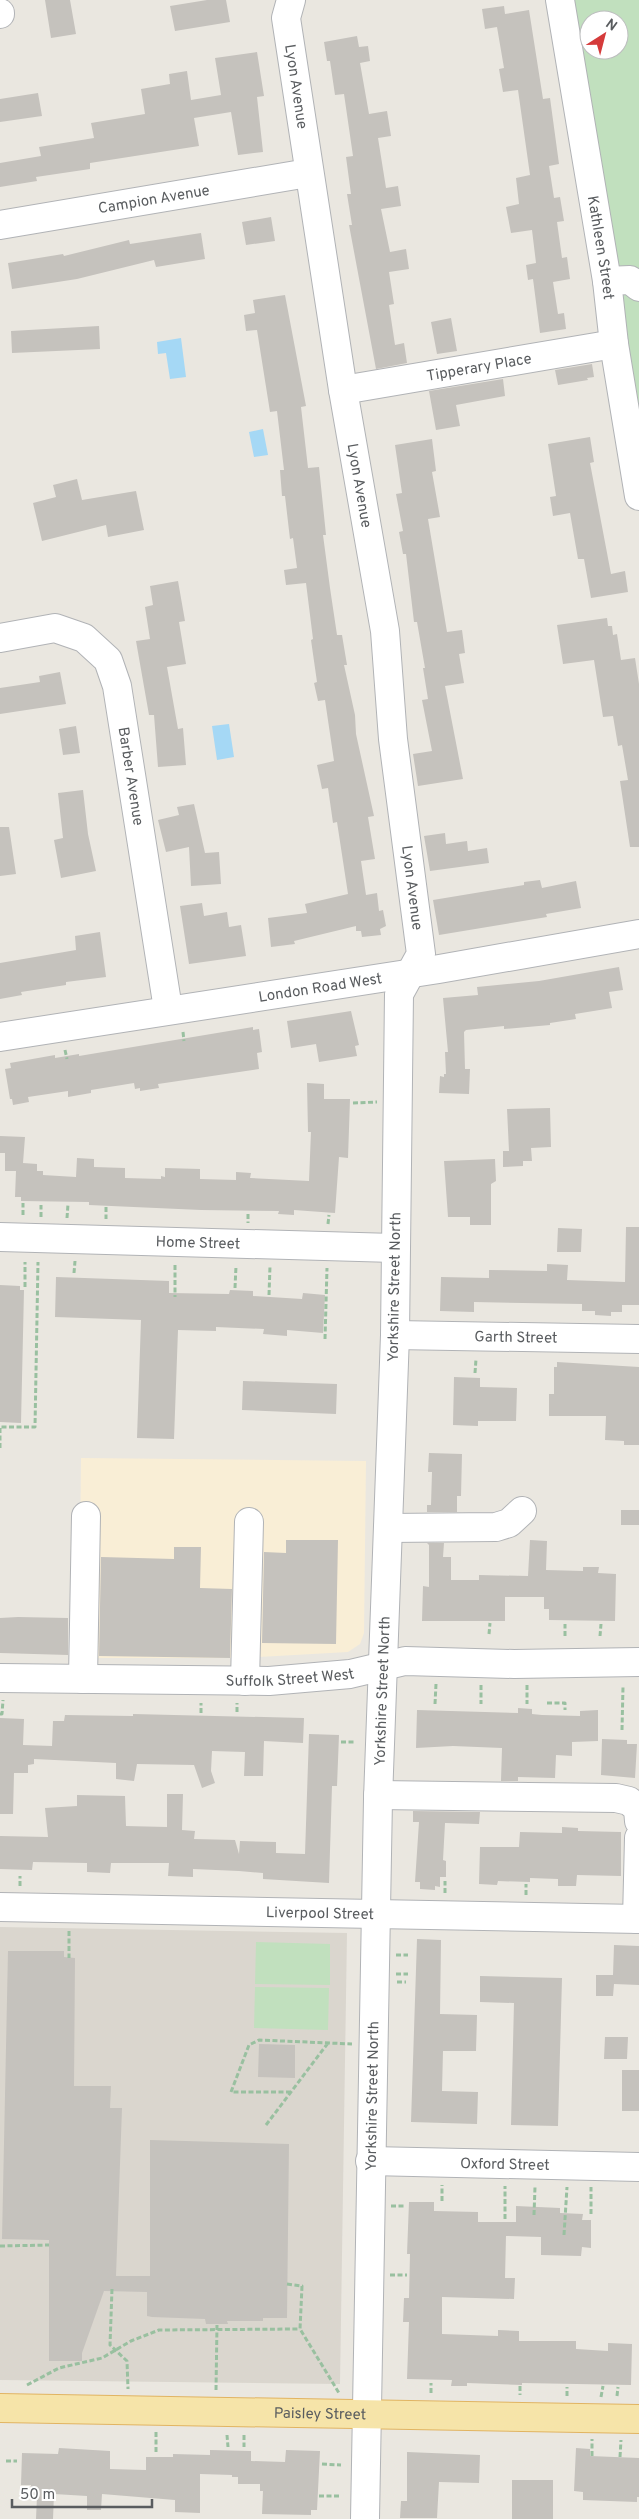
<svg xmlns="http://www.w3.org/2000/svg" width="639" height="2519" viewBox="0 0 639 2519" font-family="Overpass,sans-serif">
  <rect width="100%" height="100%" fill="#eae7e0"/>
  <path fill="#f9eed6" d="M81,1458L366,1461L364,1633L360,1644L348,1652L241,1658H79Z"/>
  <path fill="#dad6ce" d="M0,1927L347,1933L340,2384L0,2380Z"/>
  <path fill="#c1e0be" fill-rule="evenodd" d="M573,0H639V418ZM589,20H619V50H589Z
    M256,1942L330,1944V1985L255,1984Z
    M255,1987L329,1988L328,2030L254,2028Z"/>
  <path fill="#a5d8f5" d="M181,338L186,377L170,379L166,353L158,354L157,342Z
    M263,429L268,455L254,457L249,432Z
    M229,724L234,757L217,760L212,726Z"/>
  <path fill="#c5c2bd" d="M45,0H70L76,34L51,38Z
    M207,0H226L230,22L175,31L170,6Z
    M504,6L505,14L529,10L543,99L550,98L559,164L549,166L554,198L560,197L564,221L557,222L562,258L567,257L570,279L553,282L558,314L564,313L566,329L540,333L533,279L528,280L526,265L536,263L532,230L511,233L506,207L519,204L516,178L530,175L518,90L503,92L499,69L504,68L497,27L485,29L482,9Z
    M357,36L359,47L368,46L370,61L360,63L369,114L387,111L391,136L378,138L386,188L398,186L401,206L381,209L390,252L406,249L409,269L389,272L394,304L389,305L395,345L404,343L407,363L376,369L349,225H352L347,194H351L346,157L353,156L344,94L335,95L330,61H327L324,42Z
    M257,52L264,96L257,97L263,152L238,155L231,112L194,118L199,146L90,163V169L36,177L37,181L0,187V163L41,156L39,147L94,138L91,123L145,114L141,89L170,84L169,74L187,71L191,100L221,95L215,58Z
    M38,93L42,116L0,122V99Z
    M271,217L275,241L246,245L242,222Z
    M201,233L205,259L156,267L154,260L77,279L12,289L8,263L63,254L64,256L129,240L130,244Z
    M285,295L306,406L301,407L308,468L319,467L326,535H323L330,588L337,635H342L347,665H344L355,715L356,734L374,816L368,817L375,859L361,861L366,895L377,893L379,911L383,910L386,926L380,929L381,935L362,937L361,931H356V926L294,941L295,944L271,947L268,918L307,913L305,904L348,894L337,822L333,823L328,788L322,789L317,765L334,761L325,700L318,701L314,683L317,682L311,640L313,639L306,583L286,585L284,570L297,568L293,538L290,539L285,496H282L280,470H284L277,411L270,412L257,330L246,331L244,315L255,313L253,300Z
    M451,318L457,351L437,354L431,322Z
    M99,326L100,349L12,353L11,331Z
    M592,364L594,377L587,378L588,380L558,385L555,370Z
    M503,379L505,396L456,405L460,426L436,430L429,391Z
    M590,437L594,462L590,463L611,574L625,571L628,592L591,598L584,559H578L570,513L553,516L550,497L556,496L548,444Z
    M432,439L436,471L432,472L440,517L428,519L447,632L462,630L465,653L459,654L464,683L445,686L463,779L418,786L413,754L432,751L422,700L428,699L423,668H425L417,622H414L406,554H403L399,532L403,531L396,494L402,493L395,445Z
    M77,479L82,500L136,491L144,530L108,537L106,525L42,541L33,503L56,497L53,485Z
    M178,581L185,621L179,622L186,664L167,667L178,729L183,728L186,765L158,767L154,715H149L136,641L150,639L145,607L153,605L150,586Z
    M607,618L608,626H612L613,635L617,634L621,660L635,658L639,684V847H630L620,781L628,780L622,745L618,746L613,716L603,717L594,660L563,664L557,625Z
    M60,672L66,704L0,714V688L40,682L39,676Z
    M76,726L80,753L63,755L59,729Z
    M83,790L88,834L96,871L61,878L54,840L63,838L58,793Z
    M194,804L205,853L219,852L221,884L191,886L189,847L166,852L158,820L179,815L177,807Z
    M0,827H9L16,874L0,876Z
    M445,833L446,844L467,841L468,851L487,848L489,863L430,871L424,836Z
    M540,880L542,888L576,881L581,908L546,914L547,917L439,935L433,900L524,885V882Z
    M202,903L204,916L227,912L229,927L241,925L246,956L189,964L180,906Z
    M100,932L106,977L66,982V985L21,992L22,995L0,999V963L76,950L75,936Z
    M619,967L623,990L609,992L612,1008L575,1014L576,1019L550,1023V1025L504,1029V1026L466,1030L464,1032L465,1069H470L469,1094L439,1093L440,1076L444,1077V1074H446L445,1052H448L443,998L478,995L477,987L539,981Z
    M351,1011L359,1045L355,1046L357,1056L319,1062L316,1044L291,1048L287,1021Z
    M253,1027V1030L259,1029L262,1052L257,1053L259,1069L158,1084L159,1088L140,1091V1088L135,1089L134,1083L91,1090V1093L68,1097V1091L28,1097L29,1102L13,1105L12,1099H10L5,1069L11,1068L10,1063L55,1055V1058L79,1054V1056Z
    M307,1083L324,1084V1099H350L348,1158L339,1157L335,1213L294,1210V1215L278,1214L279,1211L201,1210L89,1205V1202L21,1201V1197H15L16,1171H5V1153H0V1136L25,1137L23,1163L37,1164V1171H43V1175L76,1177L77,1158L94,1159V1167L125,1168V1178L161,1179V1176L165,1177V1168L200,1169V1179L236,1180V1172L251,1173L250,1178L309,1181L311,1132H308Z
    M550,1108L551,1147L531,1148L532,1161H523V1166L503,1167V1151H509L507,1109Z
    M495,1159L496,1181L491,1184V1225H470V1217H448L444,1161Z
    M626,1227H639V1305H622V1312H611V1316L595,1315V1311H582V1304L474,1302V1312L440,1311L441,1277L489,1278V1270L547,1271V1264L568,1265L567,1280L625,1282Z
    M558,1228L582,1229L581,1252H557Z
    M56,1277L169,1281V1293L229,1294L230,1290L253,1291V1296L302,1299L303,1293L325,1295L323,1333L287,1330V1336L263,1334L264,1329L216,1327V1331L178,1330L174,1439L137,1438L141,1320L55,1317Z
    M0,1285L20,1286V1290H24L21,1423L0,1422Z
    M557,1362L639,1367V1445H624V1441L605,1440L606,1416H549V1394H554V1367H557Z
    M454,1377L480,1378V1387L517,1388L516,1421H478V1426L453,1425Z
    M243,1381L337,1384L336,1414L242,1410Z
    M429,1453L462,1454L461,1496H457V1512H427V1505H431L432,1472H428Z
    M621,1510H639V1525H621Z
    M286,1540H338L336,1644L262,1643L264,1552L286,1553Z
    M530,1540L547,1541L546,1570L583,1571V1567H599L598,1573L616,1574L615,1621L549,1620V1609H544V1597H505V1621H422L423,1586L429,1587V1545L427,1543H444L443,1557H451V1580H479V1575L528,1576Z
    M174,1547H201L200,1588L232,1589L230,1658L99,1656L101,1557L174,1559Z
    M18,1617L68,1618V1655L0,1653V1618Z
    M518,1708L532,1709V1714L542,1715L580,1716V1711L598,1710V1741L572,1742V1756L556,1755L555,1778L518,1777V1781H501L502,1748L453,1746L416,1748L417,1710L518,1713Z
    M133,1714L304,1718L303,1743L264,1741L263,1776H244L245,1752L212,1751L211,1771L215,1783L202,1788L194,1765L137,1764L134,1781L116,1779V1763L34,1759V1764L28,1765V1773H14L13,1814H0V1718L24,1719L23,1745L52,1746L53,1721H64L65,1715L133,1716Z
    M309,1734L339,1735L337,1786H332L329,1883L263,1879V1873L239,1871L193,1869V1877L168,1876L169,1863H111L110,1873L87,1872V1863L33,1862L32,1870L0,1869V1836L48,1837L45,1808L77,1806V1795L125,1796L126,1826L167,1827V1794H183L182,1830L195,1831L194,1839L235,1840L239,1854L240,1841L276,1842V1853L305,1854Z
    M602,1739L627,1740V1744H637L635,1778L601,1775Z
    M413,1811L480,1812L479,1824L445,1823L443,1860L446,1861V1877H440V1887L435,1886V1890L420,1889V1882H415L419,1822H413Z
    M562,1827L578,1828V1831L621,1832V1876L577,1875L576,1886H558V1879L530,1878V1882L498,1881L497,1885L479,1884L480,1847H519L520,1832L562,1833Z
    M417,1939L441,1940L440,2014L477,2015L476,2051H443L442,2091L478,2092L477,2124L411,2122Z
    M614,1945L639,1946V1985L614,1984L613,1996H596V1975H613Z
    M8,1951H64V1957L75,1958L74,2086H111L110,2108H122L116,2276H150V2140L289,2144L287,2318H263V2321H227L228,2324H206L205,2319L152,2317L147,2316V2292L104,2291L82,2353V2361H49V2240L2,2239Z
    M480,1976L562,1978L558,2126L511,2125L514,2003L480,2002Z
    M605,2037H628L627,2059H604Z
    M259,2044L295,2045V2078L258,2077Z
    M622,2070H639V2111H622Z
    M409,2202H434V2211L478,2212V2222H516V2206L560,2208V2213L583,2214L582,2220H591V2248L582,2247L581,2256L541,2255V2237L506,2236L505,2278H515L514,2299L442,2297V2334L498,2336V2330L519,2331V2341H576V2349L608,2351V2343L632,2344L631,2385L522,2383V2385L467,2383V2386H451L452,2380L407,2379L409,2322H403L404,2298H409L410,2254H407Z
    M59,2448L110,2451V2469L146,2470V2457H173V2454L210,2455V2450L251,2451V2461L285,2462L286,2450L320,2451L317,2510H311V2515L262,2514L263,2491H260V2484H238V2477H232V2475L200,2474V2513L175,2512V2500L102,2494L101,2510H87V2496L54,2494L53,2519H36L37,2496H30L31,2485H21L22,2453L58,2454Z
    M576,2448L590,2449V2456L639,2458V2497H637V2502L583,2500V2492L574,2491Z
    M407,2452L480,2455L479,2483L439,2482L437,2518H400L401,2501H407Z
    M512,2480H553V2519H512Z"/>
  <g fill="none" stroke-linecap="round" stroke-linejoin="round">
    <g stroke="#b1b3b6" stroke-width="30">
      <g id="minor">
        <path id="s1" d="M291,0L286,18L343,390L385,631L393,739L421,954L399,994L395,1335L378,1799L365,2519"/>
        <path id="s2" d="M560,0L607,281L614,344L639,496"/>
        <path d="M0,13V14"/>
        <path id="s3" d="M0,225L308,173"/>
        <path d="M607,281L630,280L639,287"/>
        <path id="s4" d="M343,390L614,344"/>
        <path id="s5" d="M0,638L55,628L84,638L108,660L117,686L168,1009"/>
        <path id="s6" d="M0,1037L439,969L639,934"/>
        <path id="s7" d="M0,1237L394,1248"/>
        <path id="s8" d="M395,1335L639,1339"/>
        <path d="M388,1528L496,1527L509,1523L522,1511"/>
        <path id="s9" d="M0,1678L269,1681L350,1674L405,1661L514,1664L639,1662"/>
        <path d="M83,1679L86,1516"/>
        <path d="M245,1681L249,1522"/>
        <path d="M378,1795L616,1798L629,1801L638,1809L639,1821"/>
        <path id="s10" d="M0,1907L639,1919"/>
        <path d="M637,1919L639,1838"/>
        <path id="s11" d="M370,2161L639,2167"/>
      </g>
    </g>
    <g stroke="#e1b462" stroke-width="30">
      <g id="major">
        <path id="s12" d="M0,2408L639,2419"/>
      </g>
    </g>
    <path stroke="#99c0a0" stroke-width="3" stroke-dasharray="5 2.5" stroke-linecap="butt" d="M183,1032L184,1041
      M65,1050L67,1059
      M353,1103L377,1102
      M106,1207V1219
      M248,1214V1223
      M23,1215V1203
      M41,1217V1205
      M67,1218L68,1204
      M328,1224L329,1215
      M175,1265V1297
      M74,1273L75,1261
      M25,1287V1262
      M235,1288L236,1266
      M269,1295L270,1266
      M325,1339L327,1268
      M475,1373L476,1359
      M0,1448V1427H35L38,1262
      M489,1634L490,1623
      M565,1636V1624
      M600,1636L601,1624
      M481,1685V1704
      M527,1685V1704
      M547,1703H565V1710
      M435,1704L436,1684
      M237,1712V1703
      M201,1713V1703
      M0,1714H2L3,1700
      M622,1730L623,1687
      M341,1742H355
      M20,1886V1876
      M445,1893V1881
      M526,1895V1884
      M69,1931V1958
      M396,1955H408
      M396,1974H408
      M397,1982H406
      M291,2092H231L249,2045L259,2040L352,2044
      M266,2125L328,2043
      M442,2201V2185
      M391,2206H406
      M591,2214V2187
      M534,2215L535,2187
      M505,2219V2186
      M564,2235L567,2187
      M0,2246L49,2245
      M390,2275H407
      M287,2284L302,2286L300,2329L339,2393
      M112,2289L110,2345L127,2361L128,2389
      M27,2385L59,2368L102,2358L131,2341L159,2330L300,2329
      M520,2386V2395
      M216,2390L217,2324
      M431,2393V2383
      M567,2396V2387
      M617,2396L618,2387
      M601,2397L603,2386
      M156,2432V2453
      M227,2435L228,2447
      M244,2435V2447
      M592,2456V2439
      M620,2457L621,2440
      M6,2461H17
      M322,2464L341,2465
      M319,2496H341"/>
    <use href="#minor" stroke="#fff" stroke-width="28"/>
    <use href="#major" stroke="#f6e4a9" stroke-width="28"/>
  </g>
  <g text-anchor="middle" stroke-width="4" stroke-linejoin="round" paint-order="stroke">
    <g font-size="15" fill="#595c5f" stroke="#fff">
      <text dy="5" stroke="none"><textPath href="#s1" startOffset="88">Lyon Avenue</textPath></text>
      <text dy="5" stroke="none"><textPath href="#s3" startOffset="156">Campion Avenue</textPath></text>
      <text dy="5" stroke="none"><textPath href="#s2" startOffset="251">Kathleen Street</textPath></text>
      <text dy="5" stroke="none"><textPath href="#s4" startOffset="138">Tipperary Place</textPath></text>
      <text dy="5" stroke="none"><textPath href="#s1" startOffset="492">Lyon Avenue</textPath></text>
      <text dy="5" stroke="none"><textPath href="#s5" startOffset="238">Barber Avenue</textPath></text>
      <text dy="5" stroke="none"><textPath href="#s1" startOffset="898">Lyon Avenue</textPath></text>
      <text dy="5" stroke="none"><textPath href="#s6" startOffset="324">London Road West</textPath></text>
      <text dy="5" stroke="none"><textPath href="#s7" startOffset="198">Home Street</textPath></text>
      <text transform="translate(394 1287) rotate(-89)" y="5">Yorkshire Street North</text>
      <text dy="5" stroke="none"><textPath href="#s8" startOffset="121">Garth Street</textPath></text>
      <text dy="5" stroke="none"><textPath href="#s9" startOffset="290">Suffolk Street West</textPath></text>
      <text transform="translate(382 1691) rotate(-88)" y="5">Yorkshire Street North</text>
      <text dy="5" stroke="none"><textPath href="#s10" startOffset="320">Liverpool Street</textPath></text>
      <text transform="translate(372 2096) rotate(-89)" y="5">Yorkshire Street North</text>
      <text dy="5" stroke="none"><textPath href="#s11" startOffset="135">Oxford Street</textPath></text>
      <text dy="5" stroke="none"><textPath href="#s12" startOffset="320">Paisley Street</textPath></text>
    </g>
  </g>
  <g transform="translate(604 35) rotate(36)"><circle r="24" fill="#ffffff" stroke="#bdbebf"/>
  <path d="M0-4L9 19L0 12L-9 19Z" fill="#d53b3b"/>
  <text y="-8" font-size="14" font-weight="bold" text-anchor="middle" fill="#595c5f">N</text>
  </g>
  <path d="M12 2499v8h140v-8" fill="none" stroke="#595c5f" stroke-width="2.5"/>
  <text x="20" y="2499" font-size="15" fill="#595c5f" stroke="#ffffff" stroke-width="4" paint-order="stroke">50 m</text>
</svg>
